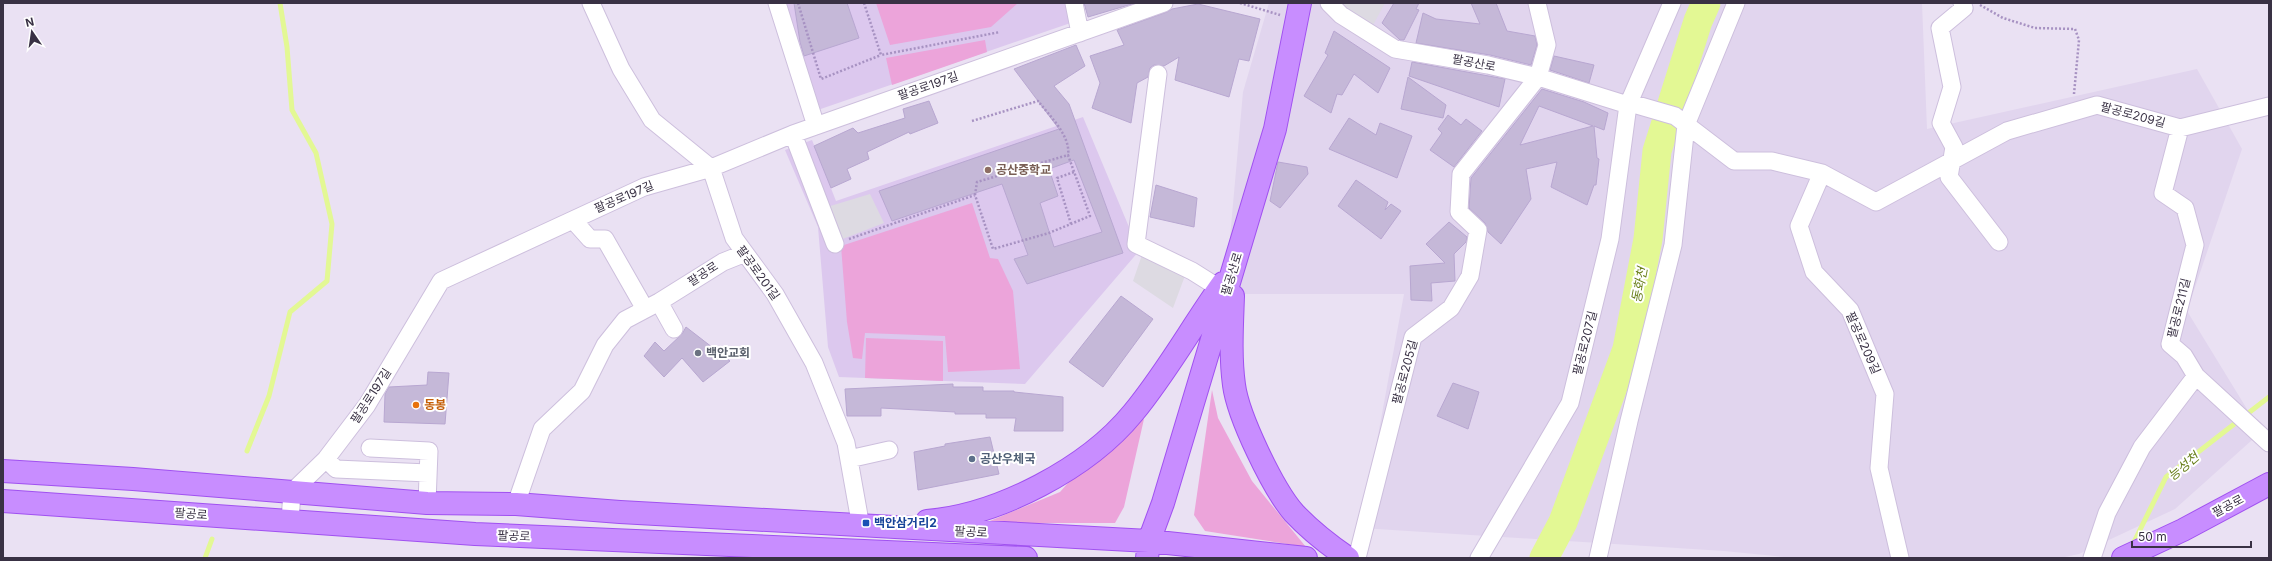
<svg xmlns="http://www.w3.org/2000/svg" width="2272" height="561" viewBox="0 0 2272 561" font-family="Inter,'Noto Sans KR',sans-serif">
  <rect width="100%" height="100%" fill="#eae1f3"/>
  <path fill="#e1d5ee" d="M1269,3H1922L1927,129L2197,69L2242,149L2187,311L2261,432L2175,509L2079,554L2060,558H1794L1724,551L1361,528L1404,294H1225L1243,92Z"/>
  <path fill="#dcc8ee" d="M782,3H1074L1078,20L1088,17L812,112Z
    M1083,117L1139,251L1025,384L839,377L828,347L818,227L785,150L812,140L836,201Z"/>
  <path fill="#eca4da" d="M876,3H1018L991,27L890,45Z
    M985,40L987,52L892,85L886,58Z
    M972,203L990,258L998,259L1013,291L1020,369L948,372L945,336L865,333L862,359L853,358L847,322L841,246Z
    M866,338L943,341V381L865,378Z
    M1212,390L1218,418L1252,481L1306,547L1205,531L1194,515Z
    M1144,419L1124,507L1115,523H985L1060,492L1112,433Z"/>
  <path fill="#dddae2" d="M1334,3H1385L1372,27Z
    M870,194L884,223L840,240L827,207Z
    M1143,252L1186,273L1173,308L1133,281Z"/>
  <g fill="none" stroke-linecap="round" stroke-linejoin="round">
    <path stroke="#e3f894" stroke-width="5" d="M247,451L269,396L290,312L327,281L332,224L316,153L292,110L287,47L280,3
      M2132,546L2166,477L2269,397
      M205,558L212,539"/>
    <path stroke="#e3f894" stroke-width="29" d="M1544,558L1563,522L1627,349L1648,239L1657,151L1698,21L1706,3"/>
  </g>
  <path fill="#c5b8d8" stroke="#b8a7d1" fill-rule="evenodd" d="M794,3H847L859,38L804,56L800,42Z
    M1084,3H1132V4L1088,17Z
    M1394,3H1419L1416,9L1419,10L1404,40H1400L1382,23Z
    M1471,3H1496L1507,31L1535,36L1537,45L1531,65L1490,55L1416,43L1423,13L1436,19L1480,24Z
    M1198,4L1260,19L1249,61L1239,59L1229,97L1175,80L1179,57L1164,66L1154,65L1150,68L1148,77L1137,83L1131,123L1092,108L1100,83L1090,56L1124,45L1117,30L1167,12L1172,9Z
    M1334,31L1390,68L1378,93L1354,74L1342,95L1337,94L1331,113L1304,96L1328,55L1325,53Z
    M1076,45L1085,66L1054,86L1069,104L1123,253L1027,284L1014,259L1028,255L1002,184L892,221L879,191L1059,129L1014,69ZM1074,160L1102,232L1054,247L1040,203L1058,196L1049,169Z
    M1554,56L1594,65L1589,83L1550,70Z
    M1412,62L1505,79L1499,107L1409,76Z
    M1408,77L1446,105L1443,118L1401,109Z
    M1542,89L1584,102L1608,113L1604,130L1594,126L1597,158L1599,159L1596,185H1594L1587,205L1551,187L1557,162L1526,169L1531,199L1501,244L1488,232L1485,223L1469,208L1471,178ZM1539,106L1593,126L1520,145Z
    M929,101L938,123L910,134L909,132L867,152L869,159L847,169L851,179L831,188L814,146L853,128L858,133L905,118L903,109Z
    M1448,115L1461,125L1466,119L1482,131L1454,167L1430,150L1442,133L1438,129Z
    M1349,118L1376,135L1380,123L1412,136L1397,178L1329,149Z
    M1278,162L1307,167L1308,174L1280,208L1270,201Z
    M1356,180L1388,202L1385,210L1391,204L1401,211L1381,239L1338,206Z
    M1156,185L1197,198L1194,227L1150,217Z
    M1449,222L1467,237L1466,242L1454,254L1455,281L1431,283L1432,301L1411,300L1410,266L1445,263L1426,244Z
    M1121,296L1153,319L1103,387L1069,362Z
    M686,327L730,361L703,382L682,358L664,377L644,356L655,342L664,351L682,334Z
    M428,372L449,373L445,424L384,422L385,394L389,387L427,385Z
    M1453,383L1479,392L1468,429L1437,416Z
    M953,384V387H983V391H1014V392L1063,397V431H1014L1016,418H986V414H955V412L881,408V416H847L845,389Z
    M990,437L999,474L918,490L914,452L945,446V444Z"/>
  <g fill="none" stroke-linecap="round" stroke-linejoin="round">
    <g stroke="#cdbfdd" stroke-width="19">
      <path id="minor" d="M591,3L621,69L652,120L711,168L734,238L775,294L814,363L846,443L861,527
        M777,3L816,126
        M1074,3L1080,33
        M1329,3L1341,15L1395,49L1488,65L1538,77L1628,105H1637L1675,116L1734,161H1772L1822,173L1876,202L2007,131L2097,105L2180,128L2269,106
        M1962,3L1964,8L1940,28L1952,87L1941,123L1954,147L1949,177L1999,242
        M1158,74L1136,244L1192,271L1219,288
        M793,134L835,244
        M1822,173L1799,226L1814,272L1850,310L1885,394L1879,468L1900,558
        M573,220L590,239H605L645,309
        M659,302L674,329
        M2196,376L2269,443
        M370,448L429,451L427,503
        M326,459L336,469L428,473
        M849,459L889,450
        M516,504L542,429L582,391L605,345L625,320L659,302L723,262L743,254
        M290,521L292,492L326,459L367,405L441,281L644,187L711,168L793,134L1164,3
        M1357,558L1413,337L1451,308L1470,276L1478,230L1459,212L1461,174L1538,77L1547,45L1537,3
        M1479,558L1570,403L1610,239L1628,105L1672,3
        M1598,558L1629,421L1673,245L1686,125L1736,3
        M2092,558L2107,513L2142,447L2196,376L2184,356L2170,344L2195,245L2185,208L2163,193L2180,128"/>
    </g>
    <g stroke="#a051f0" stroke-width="24">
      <path id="major" d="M1233,296C1232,325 1230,356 1234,385C1238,416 1273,489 1294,513C1310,530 1329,545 1348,558
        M3,471L133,479L427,503L516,504L620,512L1149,541L1306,558
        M3,501L475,534L1026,558
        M927,521C999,515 1088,468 1133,413C1167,372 1192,326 1223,283
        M1147,558L1149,541L1163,503L1275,129L1300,3
        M2123,558L2183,530L2269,484"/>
    </g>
    <path stroke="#a792c2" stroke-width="2.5" stroke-dasharray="2 2" stroke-linecap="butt" d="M798,3L821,79L881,55
      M864,3L881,55L1000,32
      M1240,3L1280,15
      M1980,5L2003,18L2035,28L2075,29L2079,40L2074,94
      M972,121L1038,101C1049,115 1071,136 1068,155
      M1071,224L1057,178L1074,172
      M849,239L975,195L993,249L1049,233L1090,216L1068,155L977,182L975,195"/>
    <use href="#minor" stroke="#fff" stroke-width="17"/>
    <use href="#major" stroke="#c88dff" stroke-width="22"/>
  </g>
  <circle fill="#8d6e63" stroke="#fff" stroke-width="1.5" cx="988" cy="170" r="4"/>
  <circle fill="#6b7280" stroke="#fff" stroke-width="1.5" cx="698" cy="353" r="4"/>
  <circle fill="#e8710a" stroke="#fff" stroke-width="1.5" cx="416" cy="405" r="4"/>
  <circle fill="#5c6f8a" stroke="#fff" stroke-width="1.5" cx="972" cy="459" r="4"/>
  <rect fill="#1a4fb4" stroke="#fff" stroke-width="1.5" x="862" y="519" width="8" height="8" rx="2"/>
  <g text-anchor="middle" stroke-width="4" stroke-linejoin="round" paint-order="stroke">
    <g font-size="12" fill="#393144" stroke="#fff">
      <text transform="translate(1474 63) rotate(11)" y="4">팔공산로</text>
      <text transform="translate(928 86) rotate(-19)" y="4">팔공로197길</text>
      <text transform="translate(2133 115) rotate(15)" y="4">팔공로209길</text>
      <text transform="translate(624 197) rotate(-23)" y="4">팔공로197길</text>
      <text transform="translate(758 273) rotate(54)" y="4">팔공로201길</text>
      <text transform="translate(703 274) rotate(-33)" y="4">팔공로</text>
      <text transform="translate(1232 274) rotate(-73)" y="4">팔공산로</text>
      <text transform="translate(2179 308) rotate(-76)" y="4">팔공로211길</text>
      <text transform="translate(1585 343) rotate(-76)" y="4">팔공로207길</text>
      <text transform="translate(1863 343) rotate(66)" y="4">팔공로209길</text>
      <text transform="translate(1405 372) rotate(-75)" y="4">팔공로205길</text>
      <text transform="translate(371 396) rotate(-57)" y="4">팔공로197길</text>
      <text transform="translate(2228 506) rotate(-28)" y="4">팔공로</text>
      <text transform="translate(191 514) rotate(4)" y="4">팔공로</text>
      <text transform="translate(971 532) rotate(3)" y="4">팔공로</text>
      <text transform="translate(514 536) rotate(2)" y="4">팔공로</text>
    </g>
    <g font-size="12" font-weight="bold" fill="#785e54" stroke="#fff" text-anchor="start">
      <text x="996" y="174">공산중학교</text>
    </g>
    <g font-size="12" font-weight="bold" fill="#5b616d" stroke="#fff" text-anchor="start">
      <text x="706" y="357">백안교회</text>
    </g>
    <g font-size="12" font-weight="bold" fill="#c56008" stroke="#fff" text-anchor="start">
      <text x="424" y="409">동봉</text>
    </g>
    <g font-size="12" font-weight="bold" fill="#4e5e75" stroke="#fff" text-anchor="start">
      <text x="980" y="463">공산우체국</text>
    </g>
    <g font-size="12" font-weight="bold" fill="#164399" stroke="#fff" text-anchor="start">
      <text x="874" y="527">백안삼거리2</text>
    </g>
    <g font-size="13" font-style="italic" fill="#697f1b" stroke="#fff">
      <text transform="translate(1639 285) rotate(-79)" y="5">동화천</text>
      <text transform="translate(2183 466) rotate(-40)" y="5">능성천</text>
    </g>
  </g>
  <rect width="2272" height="561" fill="none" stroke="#393144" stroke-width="8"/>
  <g transform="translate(32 32) rotate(347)" stroke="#ffffff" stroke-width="3" paint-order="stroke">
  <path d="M0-3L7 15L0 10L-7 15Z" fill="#393144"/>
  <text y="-6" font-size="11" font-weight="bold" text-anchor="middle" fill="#393144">N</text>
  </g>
  <path d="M2132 541v6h119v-6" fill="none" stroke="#393144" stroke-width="2"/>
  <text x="2138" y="541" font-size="12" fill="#393144" stroke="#ffffff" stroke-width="3" paint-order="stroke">50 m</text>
</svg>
